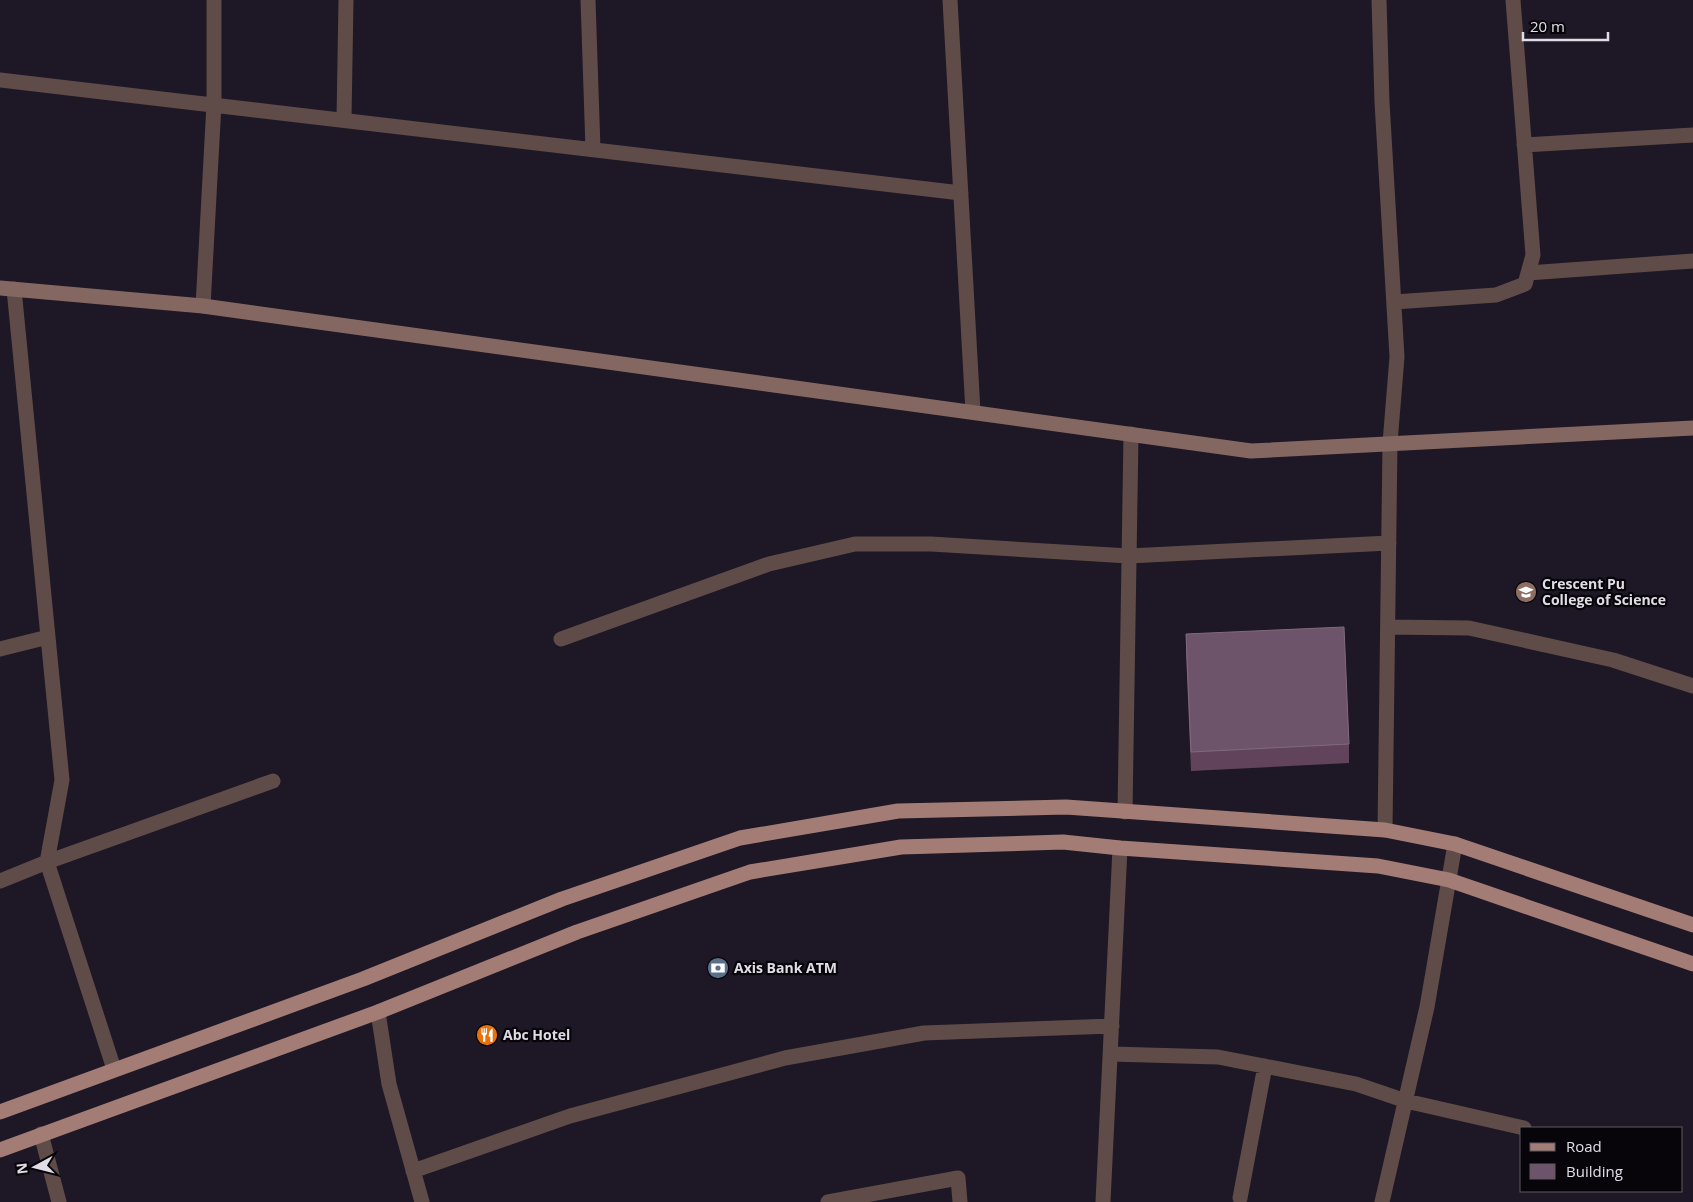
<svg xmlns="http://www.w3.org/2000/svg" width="1693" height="1202" viewBox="0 0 1693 1202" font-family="'Open Sans',sans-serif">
  <rect width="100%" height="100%" fill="#1e1725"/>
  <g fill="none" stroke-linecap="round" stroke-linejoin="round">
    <path stroke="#5f4c48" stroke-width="15" d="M588,0L593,149
      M950,0L973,412
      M1379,0L1382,102L1397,357L1390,443L1385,830
      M0,80L961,193
      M344,119L346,0
      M1524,145L1693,135
      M1528,273L1693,261
      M14,289L62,780L47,862L114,1069
      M1394,302L1496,295L1525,284L1533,255L1513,0
      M203,306L214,104V0
      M1388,627L1469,628L1613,660L1693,686
      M561,639L769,564L855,544H931L1129,556L1389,543
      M0,649L48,637
      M1125,812L1131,434
      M0,881L47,862L273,781
      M378,1012L389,1084L422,1202
      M1111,1054L1218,1057L1356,1084L1406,1101L1524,1128
      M41,1134L59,1202
      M413,1171L570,1116L785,1058L924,1033L1112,1026
      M1240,1198L1265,1066
      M828,1202L958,1178L960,1202
      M1103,1202L1120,848
      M1382,1202L1427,1007L1455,844"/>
    <path stroke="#856762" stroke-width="15" d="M0,288L203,306L1251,451L1693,428"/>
    <path stroke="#a37d75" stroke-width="15" d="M0,1112L363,979L562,899L740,838L898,811L1066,807L1385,830L1455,844L1693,925
      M0,1150L378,1012L577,932L750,872L901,847L1063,842L1120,848L1378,866L1449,880L1693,964"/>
  </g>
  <path fill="#61445c" d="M1186,634L1349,744V763L1191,771L1186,653Z"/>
  <path fill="#6e546b" stroke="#806a7f" d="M1344,627L1349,744L1191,752L1186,634Z"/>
  <defs>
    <g id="university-disc" transform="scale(1.125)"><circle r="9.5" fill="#8d6e63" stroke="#07050a"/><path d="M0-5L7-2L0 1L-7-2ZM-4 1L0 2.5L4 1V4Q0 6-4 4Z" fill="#fff"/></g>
    <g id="bank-disc" transform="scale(1.125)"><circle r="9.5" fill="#5c6f8a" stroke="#07050a"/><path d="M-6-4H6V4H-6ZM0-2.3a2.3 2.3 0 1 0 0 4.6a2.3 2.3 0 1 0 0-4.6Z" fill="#fff"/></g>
    <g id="restaurant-disc" transform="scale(1.125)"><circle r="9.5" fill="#e8710a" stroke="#07050a"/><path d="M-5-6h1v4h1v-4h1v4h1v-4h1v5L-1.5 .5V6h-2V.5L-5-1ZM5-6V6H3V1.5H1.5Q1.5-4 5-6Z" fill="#fff"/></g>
  </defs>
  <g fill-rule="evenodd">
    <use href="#university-disc" x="1526" y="592"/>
    <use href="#bank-disc" x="718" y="968"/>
    <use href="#restaurant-disc" x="487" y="1035"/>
  </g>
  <g text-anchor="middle" stroke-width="4.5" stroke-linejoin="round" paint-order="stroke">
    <g font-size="14" font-weight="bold" fill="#e1dde7" stroke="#07050a" text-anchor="start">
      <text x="1542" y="589">Crescent Pu<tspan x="1542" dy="16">College of Science</tspan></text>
      <text x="734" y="973">Axis Bank ATM</text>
      <text x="503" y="1040">Abc Hotel</text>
    </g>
  </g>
  <rect x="1520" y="1127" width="162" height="65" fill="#07050a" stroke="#5e5b62"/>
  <rect x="1530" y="1143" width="25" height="8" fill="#a37d75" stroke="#5e5b62"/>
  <text x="1566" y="1152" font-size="15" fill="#e1dde7">Road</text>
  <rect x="1530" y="1164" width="25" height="15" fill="#6e546b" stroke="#5e5b62"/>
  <text x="1566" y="1177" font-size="15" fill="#e1dde7">Building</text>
  <g transform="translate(35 1167) rotate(263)" stroke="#07050a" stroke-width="4" paint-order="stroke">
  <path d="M0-4L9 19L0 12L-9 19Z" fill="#e1dde7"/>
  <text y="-8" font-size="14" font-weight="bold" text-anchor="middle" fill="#e1dde7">N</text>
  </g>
  <path d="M1523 32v8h85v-8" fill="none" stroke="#e1dde7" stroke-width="2.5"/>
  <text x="1530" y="32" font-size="15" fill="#e1dde7" stroke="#07050a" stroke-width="4" paint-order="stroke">20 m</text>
</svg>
